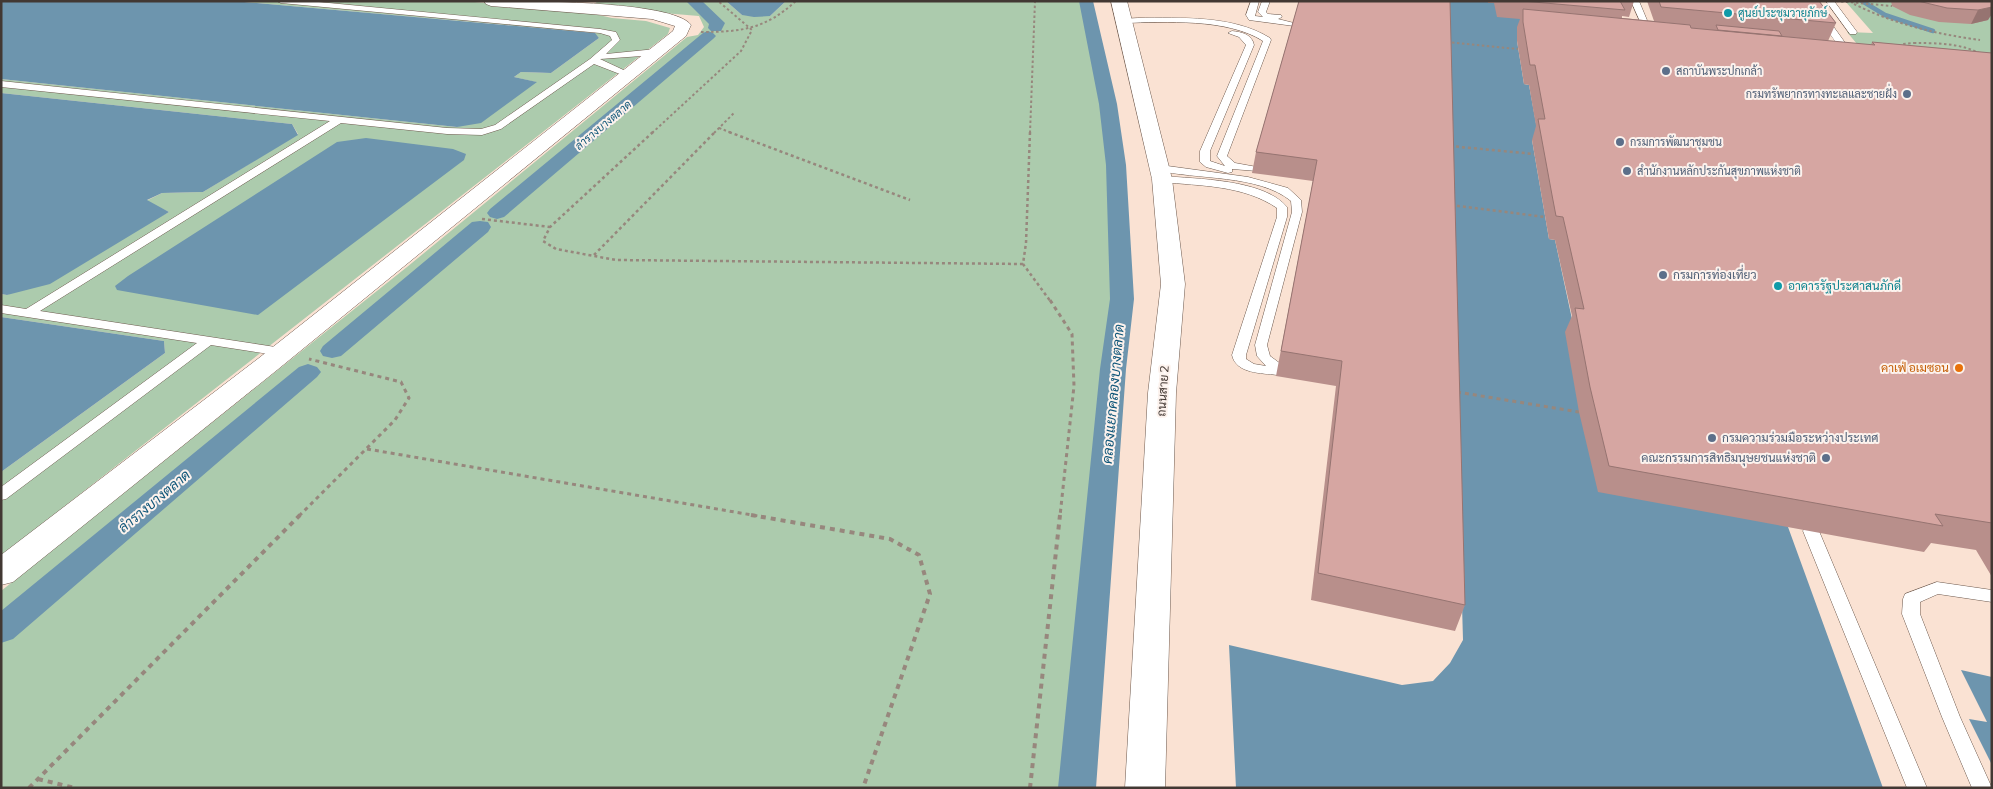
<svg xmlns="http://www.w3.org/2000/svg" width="1993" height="789" viewBox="0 0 1993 789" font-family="Bitter,Sarabun,serif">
  <rect width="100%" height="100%" fill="#fae2d3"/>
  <path fill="#accbad" d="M233,1H463L581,11L612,18L646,21L670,28L668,34L1,556V472L165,353L164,341L1,317V294L7,295L169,212L146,201L162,193L203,192L298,134L292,124L1,93V79L457,127L536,82L514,77L521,72L551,73L599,38L594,33Z
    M598,1H726L742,15L770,16L786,1H1080L1107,142L1112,232L1111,306L1070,788H1V591L407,267L687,37L698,35L704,27L699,16L591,7Z
    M1845,1H1992V74L1872,62L1847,32L1873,33Z"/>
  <path fill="#6d95ae" d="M1,1H233L595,33L599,38L551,73L521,72L514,77L537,82L481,123L457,127L1,79Z
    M726,1H786L770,16L754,17L742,15Z
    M1445,1H1488L1618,28H1517V41L1524,84L1529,85L1539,140H1532L1549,239L1555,240L1575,333L1788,527L1883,788H1236L1229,645L1402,685L1433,681L1450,663L1463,640Z
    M1,93L292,124L298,135L203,192L162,193L147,200L169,212L50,284L7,295L1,294Z
    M366,138L453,149L466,154L464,160L258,315L117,290L115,286L128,276L337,142Z
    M1,317L164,341L165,353L1,472Z
    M1961,670L1992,677V765L1969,719L1987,722Z"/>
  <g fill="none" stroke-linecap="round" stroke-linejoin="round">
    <path stroke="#6d95ae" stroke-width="4.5" d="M1862,1L1885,15L1933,31"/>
    <path fill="#6d95ae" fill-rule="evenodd" d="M686,1H702L725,23L721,31H711L708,28L709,24Z
      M1079,1H1093L1117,104L1126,165L1134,299L1126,369L1096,788H1058L1100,369L1110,299L1106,165L1099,104Z
      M708,31L713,33L716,36L713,39L504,217L497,219L490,217L487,213L490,209L703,33Z
      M480,221L488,222L491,227L488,232L341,356L332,358L323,356L320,351L323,346L472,222Z
      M308,364L317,367L321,372L317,377L13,639L1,643V611L299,367Z"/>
    <g stroke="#6e5a4e" stroke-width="1">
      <path id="lane" d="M277,1H308L600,29L616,32L620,40L606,54L656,49L660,52L656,55L600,59L632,74L625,76L594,64L501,129L482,135L447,134L341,123L40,311L282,348L289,352L282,356L211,345L6,499L1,500V487L197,343L1,313V305L26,309L330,121L1,87V81L447,128L481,129L495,125L590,59L612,40L610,36L600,33L281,3Z
        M1251,1H1259L1255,16L1263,17L1258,12L1262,1H1270L1266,12L1268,14L1281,15L1282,17L1278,19L1298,24L1294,26L1249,20L1246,15Z
        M1631,1H1639L1649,25L1659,28V32L1643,28Z
        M1807,1H1815L1846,44L1843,48H1824V44H1837Z
        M1826,1H1834L1857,32L1856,34H1850Z
        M1138,18C1181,18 1233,15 1270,38L1271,40L1227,156L1235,163L1257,167V171L1232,169V172L1228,173L1206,167L1200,162V151L1246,45L1239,37L1228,33L1232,31C1241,32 1252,34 1254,45L1210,151V161L1225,166L1217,156L1263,41C1227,18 1165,22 1124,23L1120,21L1124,19Z
        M1160,165L1248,177L1288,188L1301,200L1302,212L1267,345L1270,356L1285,367L1282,374L1277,375C1262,373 1236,374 1232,355L1277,217V208C1243,185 1201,186 1162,182L1157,179L1162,176C1196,179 1264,179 1287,207V217L1246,355V359L1254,364L1266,366L1257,356L1255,345L1292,212L1291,201C1258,174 1197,180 1156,170V166Z
        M1811,525L1817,527L1819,531L1927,788H1907L1803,531L1805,527Z
        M1937,582L1992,590V602L1938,594L1920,602V614L1960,717L1992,788H1972L1942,717L1902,614L1903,599L1905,594Z"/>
    </g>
    <g stroke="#6e5a4e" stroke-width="1">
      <path id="street" d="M484,1C518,1 673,0 691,25L686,36L277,370L13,582L1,585V555L259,358L673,31L675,26L652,19L491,6L486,4Z"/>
    </g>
    <g stroke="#6e5a4e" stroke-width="1">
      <path id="secondary" d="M1111,1H1127L1172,179L1185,284L1176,393L1165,788H1125L1148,393L1161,284L1152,179Z"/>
    </g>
    <path stroke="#97877d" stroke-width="2" stroke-dasharray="2.5 2.5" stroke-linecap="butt" d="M1854,4C1894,24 1936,34 1980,40
      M701,32C742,32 765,29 796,1
      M1447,42L1518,49
      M1914,43C1939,43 1974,43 1992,63C1963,73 1926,64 1900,50L1903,44Z
      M719,128L732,133
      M652,133L741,51L752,30L718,1
      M714,133L734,113
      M1030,133L1035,1"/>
    <path stroke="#97877d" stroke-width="2.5" stroke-dasharray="3 3" stroke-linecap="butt" d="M653,132L550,227L543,241L556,249L616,260L1023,264
      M729,132L910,200
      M1030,132L1026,243L1023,264L1051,302
      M1450,146L1534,154
      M1451,205L1545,217
      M482,219L550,227
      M594,255L715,132"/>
    <path stroke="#97877d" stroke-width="3" stroke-dasharray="4 4" stroke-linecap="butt" d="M1050,300L1072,334L1074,386L1060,516
      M1457,392L1579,412
      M367,449L758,516
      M299,516L395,420L409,398L401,382L309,359"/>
    <path stroke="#97877d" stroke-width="4" stroke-dasharray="5 5" stroke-linecap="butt" d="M751,515L890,539L919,555L930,594L863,788
      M38,779L75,788
      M29,788L300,515
      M1030,788L1060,515"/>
    <use href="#lane" fill="#fff" fill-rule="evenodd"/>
    <use href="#street" fill="#fff" fill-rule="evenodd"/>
    <use href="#secondary" fill="#fff" fill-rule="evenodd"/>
    <path stroke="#97877d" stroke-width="2" stroke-dasharray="2.5 2.5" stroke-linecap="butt" d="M1836,1L1892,6"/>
  </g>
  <path fill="#b88f8b" d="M1299,1L1465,605L1455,631L1311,600L1336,386L1276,376L1313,181L1252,173L1256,152Z
    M1488,1H1634L1629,17L1622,16V18L1654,21L1647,1H1819L1836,23L1828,41L1871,45L1872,42L1992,53V577L1976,550L1931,543L1924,552L1598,492L1579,412L1565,332L1572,316L1555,240L1549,239L1532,140L1536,126L1529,85L1524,84L1517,41V27L1520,19L1497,17L1494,3H1488Z
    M1891,1H1992L1988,20L1971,24L1939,22L1910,15L1892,6Z"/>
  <path fill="#967471" d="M1992,7V14L1988,20L1971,24L1978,10Z"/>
  <path fill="#d6a6a2" stroke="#967471" d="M1299,1H1450L1465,605L1318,573L1342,361L1281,351L1317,160L1256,152Z
    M1522,1H1620L1625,10Z
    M1659,1H1819L1836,23L1661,7Z
    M1918,1H1992V7L1978,10L1947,8Z
    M1523,9L1690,25L1691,28L1875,45L1872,42L1992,53V523L1935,514L1943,526L1609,466L1590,387L1575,308L1584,309L1563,217L1556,216L1552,195L1538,119H1545L1535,65H1530L1523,22Z
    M1716,25L1779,31L1782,36L1718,30Z"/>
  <g fill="#0f9aa8" stroke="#fcf2ed" stroke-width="2">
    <circle cx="1728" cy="13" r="5"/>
    <circle cx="1778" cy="286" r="5"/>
  </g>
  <g fill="#5c6f8a" stroke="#fcf2ed" stroke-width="2">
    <circle cx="1666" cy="71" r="5"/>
    <circle cx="1907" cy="94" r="5"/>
    <circle cx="1620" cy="142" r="5"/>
    <circle cx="1627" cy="171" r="5"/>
    <circle cx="1663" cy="275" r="5"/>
    <circle cx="1712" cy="438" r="5"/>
    <circle cx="1826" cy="458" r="5"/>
  </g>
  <circle fill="#e8710a" stroke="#fcf2ed" stroke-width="2" cx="1959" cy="368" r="5"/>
  <g text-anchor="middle" stroke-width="4" stroke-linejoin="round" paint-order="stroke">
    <g font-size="11" fill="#0d838f" stroke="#fcf2ed" text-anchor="start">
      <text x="1738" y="17">ศูนย์ประชุมวายุภักษ์</text>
    </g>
    <g font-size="11" fill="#4e5e75" stroke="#fcf2ed" text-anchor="start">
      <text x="1676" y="75">สถาบันพระปกเกล้า</text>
      <text x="1897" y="98" text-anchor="end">กรมทรัพยากรทางทะเลและชายฝั่ง</text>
      <text x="1630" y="146">กรมการพัฒนาชุมชน</text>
      <text x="1637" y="175">สำนักงานหลักประกันสุขภาพแห่งชาติ</text>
    </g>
    <g font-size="11" font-style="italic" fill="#0f5679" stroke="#fcf2ed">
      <text transform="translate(603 125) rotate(-40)" y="4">ลำรางบางตลาด</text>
    </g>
    <g font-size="12" fill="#4e5e75" stroke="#fcf2ed" text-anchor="start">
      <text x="1673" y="279">กรมการท่องเที่ยว</text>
      <text x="1722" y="442">กรมความร่วมมือระหว่างประเทศ</text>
      <text x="1816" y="462" text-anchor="end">คณะกรรมการสิทธิมนุษยชนแห่งชาติ</text>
    </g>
    <g font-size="12" fill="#0d838f" stroke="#fcf2ed" text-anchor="start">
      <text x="1788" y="290">อาคารรัฐประศาสนภักดี</text>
    </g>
    <g font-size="12" fill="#c56008" stroke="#fcf2ed" text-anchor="end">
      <text x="1949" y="372">คาเฟ่ อเมซอน</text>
    </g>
    <g font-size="12" fill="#423833" stroke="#fcf2ed">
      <text transform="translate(1163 391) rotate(-86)" y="4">ถนนสาย 2</text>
    </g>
    <g font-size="14" font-style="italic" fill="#0f5679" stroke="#fcf2ed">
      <text transform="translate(1113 394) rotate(-85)" y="5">คลองแยกคลองบางตลาด</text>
      <text transform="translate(154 501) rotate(-40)" y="5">ลำรางบางตลาด</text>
    </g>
  </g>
  <rect width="1993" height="789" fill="none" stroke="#423833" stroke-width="5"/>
</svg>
